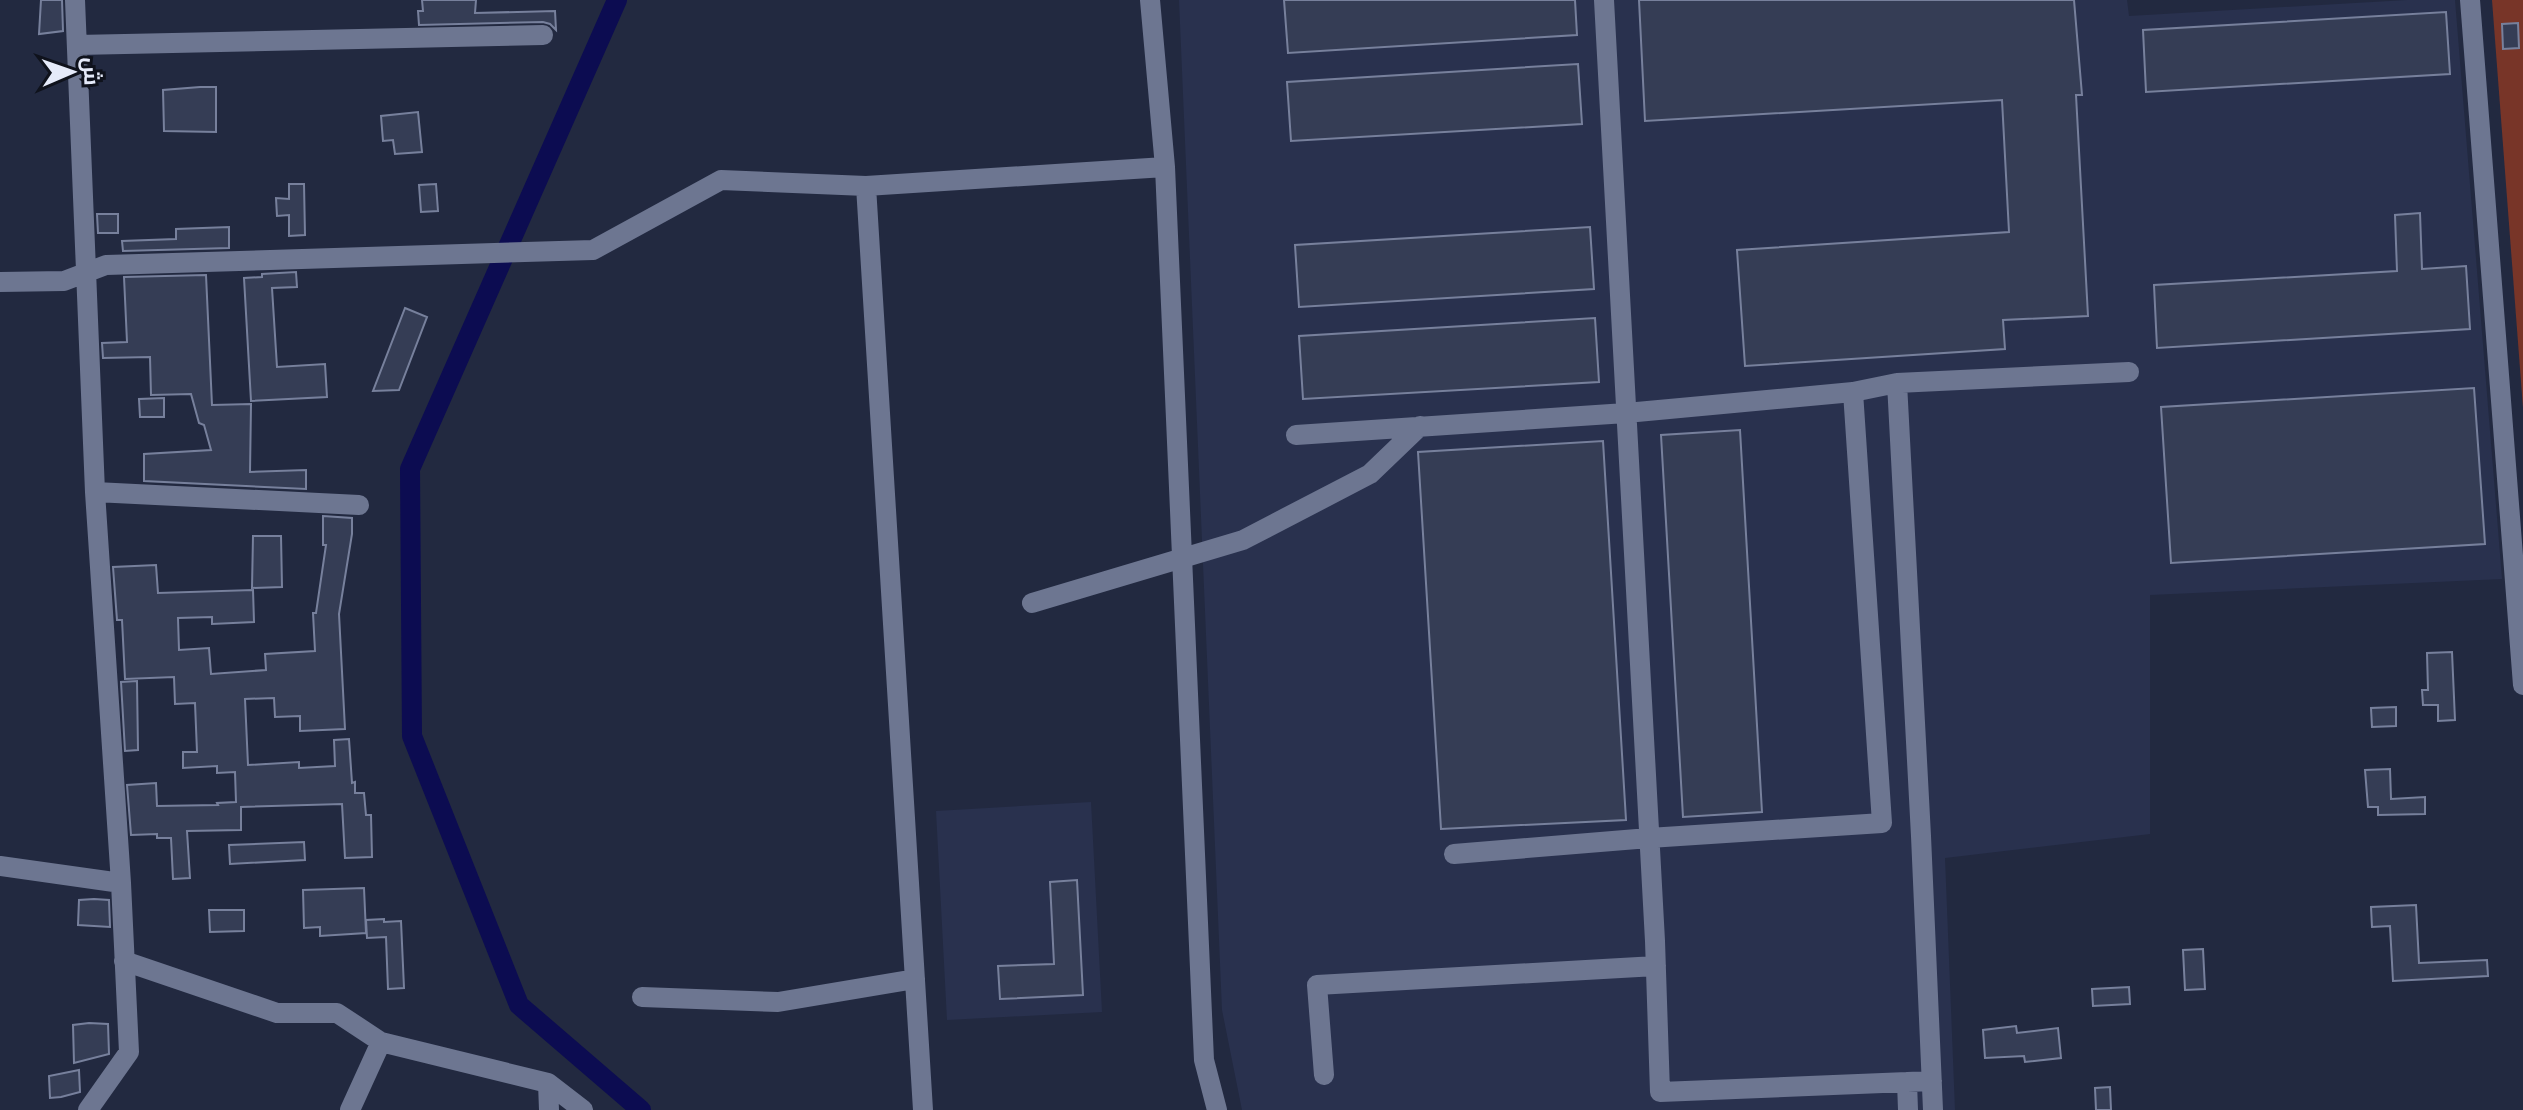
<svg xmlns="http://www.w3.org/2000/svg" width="2523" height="1110" viewBox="0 0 2523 1110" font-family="Cabin,Cairo,sans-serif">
  <rect width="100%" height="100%" fill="#222940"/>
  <path fill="#29314e" d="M1179,0H2127L2129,16L2407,0H2455L2502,579L2150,595V834L1945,858L1955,1110H1242L1222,1010Z
    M1091,802L1102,1012L947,1020L936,811Z"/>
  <path fill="#783528" d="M2492,0H2523V408Z"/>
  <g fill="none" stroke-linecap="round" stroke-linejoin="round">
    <path stroke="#0c0c51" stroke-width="20" d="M617,0L410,469L412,736L519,1005L641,1110"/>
  </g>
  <path fill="#353d55" stroke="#77809c" stroke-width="2" d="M41,0H62L63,31L39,34Z
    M422,0H476L475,13L555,11L556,30L550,24L543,22L419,25L418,11H423Z
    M1284,0H1575L1577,35L1288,53Z
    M1639,0H2074L2082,95H2076L2088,316L2003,320L2005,349L1745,366L1737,250L2009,232L2002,100L1645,121Z
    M2446,12L2450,74L2146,92L2143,30Z
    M2518,23L2519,48L2503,49L2502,24Z
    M1578,64L1582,124L1291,141L1287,82Z
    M200,87H216V132L164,131L163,90Z
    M418,112L422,152L395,154L393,140L383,141L381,116Z
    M289,184H304L305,235L289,236V215L277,216L276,198L289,199Z
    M436,184L438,211L421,212L419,185Z
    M2420,213L2422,269L2466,266L2470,329L2157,348L2154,285L2397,271L2395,215Z
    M97,214H118V233H98Z
    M229,227V248L123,251L122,241L176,239V229Z
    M1590,227L1594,289L1299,307L1295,245Z
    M296,272L297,287L272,288L277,367L325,364L327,397L251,401L244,278L262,277V274Z
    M206,275L212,405L251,404L250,472L306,470V489L144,481V454L211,450L204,425L199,423L191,394L151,395L150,357L103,358L102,343L127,342L124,277Z
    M405,308L427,317L399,390L373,391Z
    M1595,318L1599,382L1303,399L1299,336Z
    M2474,388L2485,544L2171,563L2161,407Z
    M164,398V417H140L139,399Z
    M1740,430L1762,812L1683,817L1661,435Z
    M1603,441L1626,820L1441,829L1418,452Z
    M323,516L352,518V534L339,614L345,729L300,731V716L275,717L274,698L245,699L248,765L299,762V768L335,766L334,740L349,739L352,783L355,782V793H364L366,815H371L372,857L345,858L342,804L241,807V830L187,831L190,878L173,879L171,838H157V834L131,835L127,785L156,783L157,806L218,805L217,803L236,802L235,772L217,773V766L183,768V752H197L195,703L175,704L174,677L125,679L122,620H117L113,567L156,565L158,593L253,590L254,622L212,624V617L178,618L179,650L209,648L211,674L266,670L265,654L315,651L313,613H316L326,545H323Z
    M253,536H281L282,587L252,588Z
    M2452,652L2455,720L2438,721V705H2423L2422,690H2428L2427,653Z
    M137,681L138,750L125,751L121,682Z
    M2396,707V726L2372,727L2371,708Z
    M2390,769L2391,799L2425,797V814L2378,815V807H2368L2365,770Z
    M304,842L305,860L230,864L229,845Z
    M1077,880L1083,995L1000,999L998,966L1054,964L1050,882Z
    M364,888L366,933L320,936V927L304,928L303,890Z
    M94,899L109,900L110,927L78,925L79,900Z
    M2416,905L2419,963L2487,960L2488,976L2393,981L2390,926L2372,927L2371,907Z
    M209,910H244V931L210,932Z
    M384,919V922L401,921L404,988L388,989L386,937L367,938L366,920Z
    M2203,949L2205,989L2185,990L2183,950Z
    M2129,987L2130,1004L2093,1006L2092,989Z
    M89,1023L108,1024L109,1054L74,1063L73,1025Z
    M2016,1026L2017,1033L2058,1028L2061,1058L2025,1062L2024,1056L1985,1058L1983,1030Z
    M79,1070L80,1092L61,1097L50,1098L49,1076Z
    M2110,1087L2111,1110H2096L2095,1088Z"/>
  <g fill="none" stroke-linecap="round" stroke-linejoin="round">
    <path stroke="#6d7691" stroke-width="20" d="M75,0L95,492L121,883L129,1052L88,1110
      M1150,0L1165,167L1204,1060L1217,1110
      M1604,0L1655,941L1660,1092L1932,1081
      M2470,0L2523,685
      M77,45L543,35
      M866,186L923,1110
      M0,282L64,281L106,265L593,250L721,180L866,186L1165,167
      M1897,383L1921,836L1933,1110
      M1296,435L1626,413L1853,392L1897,383L2129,372
      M95,492L359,505
      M1032,603L1243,540L1370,474L1420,426
      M1454,854L1649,838L1882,823L1853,392
      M0,866L121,883
      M124,961L277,1013H337L381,1042L548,1083L583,1110
      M642,997L778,1002L915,979
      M1324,1075L1317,985L1656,966
      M1907,1082L1908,1110
      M548,1083L549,1110
      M350,1110L381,1042"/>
  </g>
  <g transform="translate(72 72) rotate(88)" stroke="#0f121c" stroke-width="6" paint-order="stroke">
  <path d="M0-6L14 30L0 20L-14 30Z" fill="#e5eaf9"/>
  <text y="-12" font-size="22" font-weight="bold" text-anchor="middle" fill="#e5eaf9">ش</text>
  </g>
</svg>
